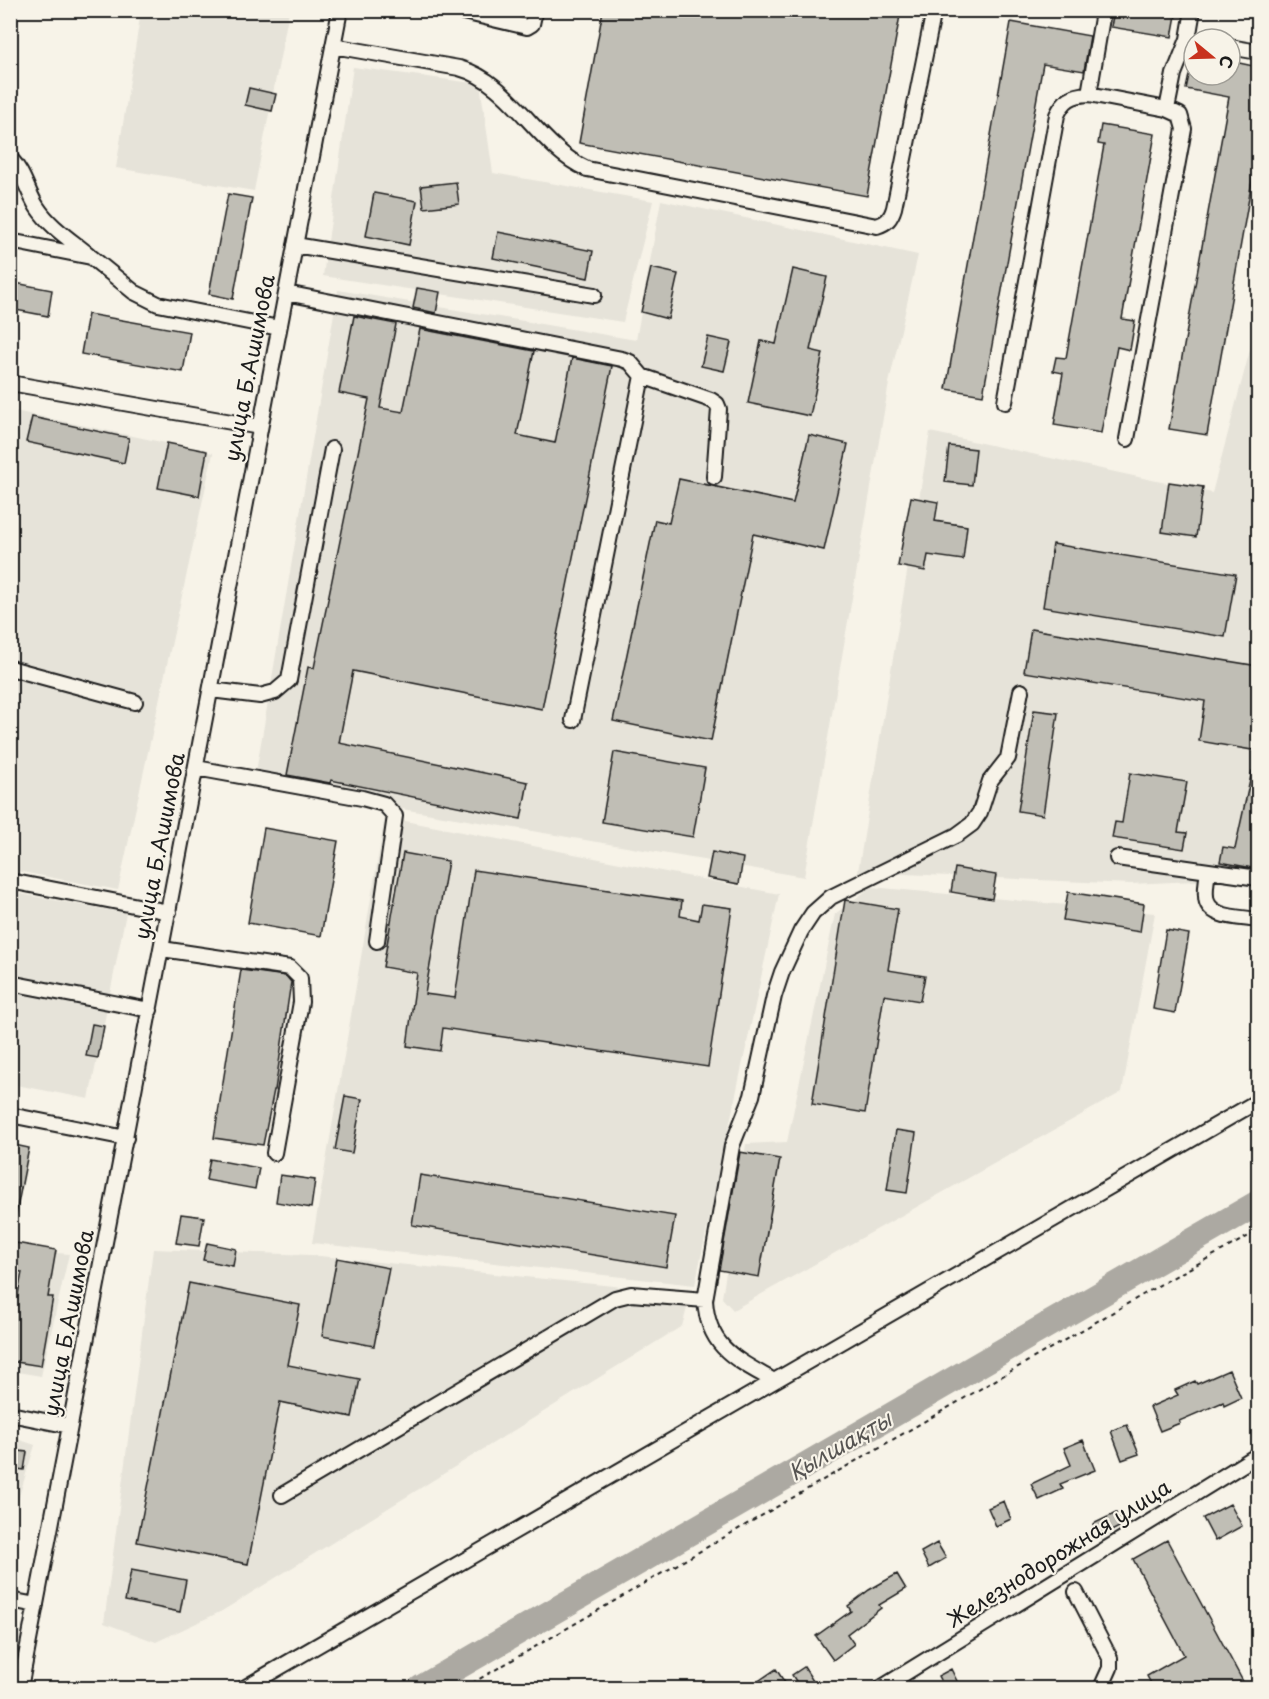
<svg xmlns="http://www.w3.org/2000/svg" width="1269" height="1699" viewBox="0 0 1269 1699" font-family="'Playpen Sans',sans-serif">
  <rect width="100%" height="100%" fill="#f7f3e8"/>
  <filter id="ink" filterUnits="userSpaceOnUse"><feTurbulence type="fractalNoise" baseFrequency=".0167" numOctaves="2"/><feDisplacementMap in="SourceGraphic" scale="12" xChannelSelector="R" yChannelSelector="G"/><feConvolveMatrix kernelMatrix="1 2 1 2 8 2 1 2 1" color-interpolation-filters="sRGB"/></filter>
  <g filter="url(#ink)">
    <path fill="#e6e3d9" d="M141,11H289L254,191L116,168Z
      M353,67L480,84L493,173L653,201L623,322L323,276Z
      M661,200L918,255L889,383L804,877L254,784L338,290L636,340Z
      M1258,320V878L1131,884L858,872L930,432L1212,493Z
      M10,410L213,453L118,890L11,870Z
      M385,817L779,894L695,1285L312,1243Z
      M871,887L1155,913L1122,1092L733,1310L722,1298L746,1144L787,1142L835,914Z
      M10,892L126,913L89,1099L11,1084Z
      M10,1249L69,1254L41,1376L11,1371Z
      M153,1249L310,1255L691,1294L682,1326L222,1611L156,1642L104,1623Z
      M11,1437L35,1445L11,1522Z"/>
    <g fill="none" stroke-linecap="round" stroke-linejoin="round">
      <path stroke="#aca9a2" stroke-width="26" d="M421,1688L1258,1203"/>
    </g>
    <path fill="#c0beb5" stroke="#1c1c1c" stroke-width="1.5" d="M603,10H901L867,196L579,143Z
      M1114,10H1177L1172,37L1111,27Z
      M1011,22L1090,36L1084,71L1043,64L983,395L946,389Z
      M1230,61L1258,67V147L1207,435L1169,429L1229,97L1186,89L1189,75H1230Z
      M249,88L276,94L272,111L245,105Z
      M1101,125L1155,134L1122,319L1135,321L1130,350L1117,347L1101,433L1054,425L1063,373L1053,371L1056,357L1066,358L1104,145L1098,144Z
      M456,182L459,204L424,208L421,186Z
      M374,193L417,201L409,245L366,236Z
      M228,194L252,198L233,299L209,294Z
      M498,232L593,251L588,278L493,258Z
      M651,268L678,274L668,319L641,312Z
      M793,269L827,277L810,350L823,353L810,416L748,403L761,341L776,344Z
      M10,282L52,290L48,316L10,309Z
      M417,288L440,292L436,313L413,308Z
      M88,314L190,332L183,372L81,354Z
      M354,316L396,324L380,408L403,412L420,329L534,351L517,435L555,443L572,358L612,366L542,709L353,671L339,743L528,782L521,819L331,780L330,783L287,775L308,667L314,668L369,399L339,393Z
      M708,337L731,342L724,371L701,366Z
      M32,417L129,438L124,463L26,442Z
      M809,435L848,444L824,550L753,534L711,741L613,721L655,520L669,523L679,479L793,503Z
      M167,443L207,451L199,496L158,488Z
      M949,446L976,449L972,485L945,482Z
      M1169,482L1203,487L1196,537L1162,532Z
      M911,497L938,502L935,521L967,526L963,560L928,555L925,571L898,566Z
      M1053,544L1236,574L1225,637L1043,607Z
      M1031,629L1258,666V751L1199,741L1205,701L1024,672Z
      M1034,710L1058,713L1043,815L1018,811Z
      M614,752L705,768L693,837L602,822Z
      M1252,771H1258V869L1220,862L1223,847L1235,849Z
      M1130,773L1187,782L1178,832L1187,833L1184,849L1112,838L1115,822L1122,823Z
      M264,828L338,841L321,936L248,923Z
      M712,852L743,858L739,884L707,878Z
      M403,853L448,861L425,994L455,998L474,870L682,901L680,916L699,920L702,904L732,908L708,1067L443,1028L440,1051L407,1046L417,973L383,967Z
      M955,868L996,875L992,899L951,892Z
      M1068,892L1144,904L1140,932L1063,920Z
      M845,900L898,909L888,970L925,976L920,1001L884,995L865,1113L812,1104Z
      M1166,930L1189,934L1175,1013L1153,1009Z
      M241,970L286,976L291,982L275,1090H274L263,1145L214,1138Z
      M92,1024L104,1026L98,1058L86,1056Z
      M345,1096L362,1099L352,1153L335,1150Z
      M896,1130L916,1133L907,1193L887,1190Z
      M10,1144L29,1148L16,1214H10Z
      M740,1152L780,1159L759,1277L719,1270Z
      M210,1159L259,1168L255,1189L206,1180Z
      M280,1175L315,1180L311,1208L276,1202Z
      M420,1175L675,1216L666,1267L412,1225Z
      M181,1214L204,1217L199,1246L176,1243Z
      M10,1242L56,1250L48,1297H53L41,1366L10,1361V1337L22,1272L10,1270Z
      M207,1243L236,1249L233,1266L203,1260Z
      M337,1258L389,1268L374,1346L322,1336Z
      M189,1283L300,1305L288,1365L360,1379L352,1417L280,1402L248,1564L137,1542Z
      M1229,1370L1241,1398L1224,1406L1223,1402L1179,1421L1180,1423L1160,1431L1150,1407L1178,1395L1175,1390L1195,1381L1197,1384Z
      M1127,1425L1139,1454L1122,1460L1111,1431Z
      M1083,1440L1095,1470L1060,1484L1063,1489L1039,1500L1031,1484L1071,1465L1064,1448Z
      M10,1450L27,1452L24,1470L10,1468Z
      M1004,1501L1011,1519L996,1526L988,1508Z
      M1230,1504L1242,1526L1215,1541L1203,1518Z
      M1116,1513L1123,1525L1100,1537L1093,1524Z
      M1167,1540L1247,1689H1154L1147,1676L1184,1655L1133,1559Z
      M937,1543L946,1558L929,1568L921,1552Z
      M131,1570L186,1580L180,1612L125,1601Z
      M897,1574L906,1589L879,1605L881,1608L847,1634L854,1644L833,1660L816,1636L851,1611L848,1606L869,1590Z
      M804,1667L815,1684L808,1689H801L792,1675Z
      M776,1669L789,1689H747Z
      M951,1669L961,1689H945L938,1676Z"/>
    <g fill="none" stroke-linecap="round" stroke-linejoin="round">
      <g stroke="#1c1c1c" stroke-width="18">
        <path id="minor" d="M455,10L527,27L532,24L535,10
          M1193,10L1188,39L1194,41
          M333,46L459,68C512,82 537,147 587,169L877,226C887,223 891,218 894,208L934,10
          M1230,47L1258,52
          M1089,94L1102,18L1101,10
          M1167,109L1174,74L1188,39
          M10,158C24,173 27,191 37,207C50,227 71,240 89,255
          M10,241L91,257L134,292L158,304L279,328
          M295,245L594,295
          M286,293L622,359L630,362L642,376L573,720
          M642,376L711,400L717,404L719,409L714,477
          M10,383L260,427
          M1005,402L1057,115C1064,100 1071,95 1089,94L1167,109L1180,115L1184,129L1127,439
          M10,668L135,702
          M211,690L260,696L275,692L289,680L332,449
          M196,768L362,798L384,804L395,816L377,941
          M1117,858L1258,878
          M1208,871C1207,879 1205,888 1206,896C1206,919 1242,917 1258,920
          M10,881L169,912
          M162,949L290,968L300,978L301,1002L274,1153
          M10,983L150,1010
          M10,1115L126,1138
          M774,1381C736,1359 708,1348 705,1300L732,1146L752,1096L774,996L782,972L801,931L813,913L831,897L957,835L972,824L980,812L990,781L1008,758L1021,691
          M10,1414L70,1426
          M282,1495L615,1298L631,1294L705,1300
          M1076,1592L1110,1658V1668L1101,1688
          M10,1600L36,1605
          M20,1688L340,10
          M244,1688L1258,1101
          M881,1688L1258,1455"/>
      </g>
      <path stroke="#1c1c1c" stroke-width="2" stroke-dasharray="4.5 4.5" stroke-linecap="butt" d="M464,1688L1170,1279L1258,1231"/>
      <use href="#minor" stroke="#f7f3e8" stroke-width="14"/>
    </g>
  </g>
  <g text-anchor="middle" stroke-width="4.5" stroke-linejoin="round" paint-order="stroke">
    <g font-size="21" fill="#1c1c1c" stroke="#f7f3e8">
      <text transform="translate(250 368) rotate(-79)" y="7">улица Б.Ашимова</text>
      <text transform="translate(160 846) rotate(-79)" y="7">улица Б.Ашимова</text>
      <text transform="translate(69 1323) rotate(-79)" y="7">улица Б.Ашимова</text>
      <text transform="translate(1059 1554) rotate(-32)" y="7">Железнодорожная улица</text>
    </g>
    <g font-size="22" font-style="italic" fill="#565452" stroke="#f7f3e8">
      <text transform="translate(840 1446) rotate(-30)" y="8">Қылшақты</text>
    </g>
  </g>
  <rect width="1269" height="1699" fill="none" stroke="#f7f3e8" stroke-width="36"/>
  <rect x="18" y="18" width="1233" height="1663" fill="none" stroke="#1c1c1c" stroke-width="2" filter="url(#ink)"/>
  <g transform="translate(1212 57) rotate(109)"><circle r="28" fill="#f7f3e8" stroke="#9f9d96" stroke-width="1.5"/>
  <path d="M0-4.5L10 22L0 15L-10 22Z" fill="#c8321e"/>
  <text y="-9" font-size="16" font-weight="bold" text-anchor="middle" fill="#1c1c1c">С</text>
  </g>
</svg>
